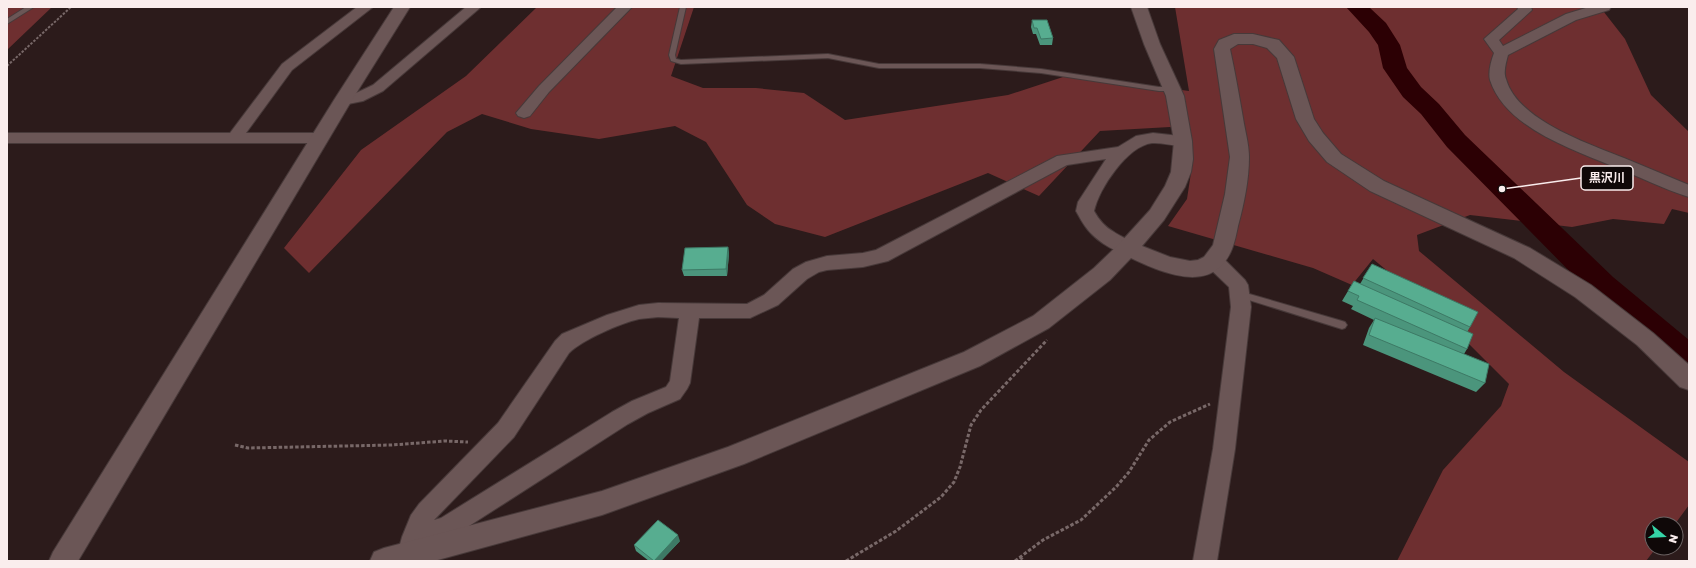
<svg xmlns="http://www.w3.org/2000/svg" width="1696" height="568" viewBox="0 0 1696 568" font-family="'Golos Text','Noto Sans JP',sans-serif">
  <rect width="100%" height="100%" fill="#2c1b1b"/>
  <path fill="#6e2f30" d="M7,7H52L7,50Z
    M537,7H694L671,76L703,88H756L804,93L845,120L1008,95L1069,75L1189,91L1175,7H1600L1625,39L1651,95L1689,132V213L1672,209L1664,224L1613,219L1572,227L1470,215L1417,235L1419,251L1564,372L1689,462V505L1675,524H1652V548H1656L1646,561H1397L1443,470L1501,406L1509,384L1437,312L1373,259L1352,285L1313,268L1168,226L1187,199L1192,166L1189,132L1170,127L1100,131L1039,196L988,173L825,237L775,224L747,205L706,142L675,126L599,139L531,129L482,114L447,132L309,273L284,248L361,150L466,76Z"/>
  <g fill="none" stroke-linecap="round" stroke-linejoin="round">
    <path fill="#2c0004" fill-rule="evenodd" d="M1346,7H1369L1386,23L1400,45L1407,68L1421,87L1439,104L1465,135L1613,277L1689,340V371L1678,367L1591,293L1447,147L1421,114L1403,97L1383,68L1378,45L1369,32Z"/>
    <g stroke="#473939" stroke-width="2">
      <path id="service" d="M26,7H34L7,24V19Z
        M680,7H686L675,55L676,59L681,60L828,54L879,64H980L1041,69L1159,87H1173L1177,89L1173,91H1159L1041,73L980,68H879L828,58L681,64L671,61L669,55Z
        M1239,291L1342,321L1345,322L1347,325L1345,328L1342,329L1236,296L1234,294L1236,292Z"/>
    </g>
    <g stroke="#473939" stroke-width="2">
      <path id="minor" d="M357,7H373L292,70L246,133H320L326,134L328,138L326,142L320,143H7V133H230L282,64Z
        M466,7H481L383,91L363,101L343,105L337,103L335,100L337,97L354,94L373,85Z
        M617,7H632L549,92L530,116L524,118L518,116L516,113L539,86Z
        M1517,7H1531L1532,10L1499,40L1503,46L1566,14L1589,7H1611L1609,10L1576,20L1508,55C1506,63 1503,72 1506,79C1517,120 1589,144 1624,158C1646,167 1667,176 1689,185V197C1663,189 1638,176 1612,166C1571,149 1505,127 1490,80C1488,72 1491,61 1494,53L1484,39L1518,9Z
        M1153,133L1189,137L1191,141L1189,145C1177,148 1164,142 1152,143C1127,146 1099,189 1094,211C1099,220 1105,227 1114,232C1121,237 1132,240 1137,248L1134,253C1120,257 1097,241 1088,230C1083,224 1080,218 1076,211L1078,202L1106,159L1067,165L888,261L863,267L827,270L819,272L807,279L778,305L750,318H699L690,383L687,389L680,399L648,413L628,424L455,535L424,545L418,561H400L397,555L402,537L411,515L419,504L498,423L555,341L562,334L607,315L639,305L658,303L747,304L764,295L793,269L806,262L827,256L863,253L876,250L1057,156L1118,147L1136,136ZM658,317L679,318L670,381L666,387L632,401L612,412L441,518L434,520L514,437L569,353C582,340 621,323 639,319C645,318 652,318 658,317Z
        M1213,253L1220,255L1245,280L1248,285L1251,307L1235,449L1217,561H1193L1213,449L1231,307L1229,287L1206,265L1204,260L1206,255Z"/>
    </g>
    <g stroke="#473939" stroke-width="2">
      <path id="tertiary" d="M394,7H410L352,100L78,561H49L53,552L334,100Z
        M1131,7H1147L1160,44L1184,96L1192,141L1193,159L1191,172L1185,187L1164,220L1142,246L1170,257L1190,261L1198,260L1204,257L1213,245L1225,194L1230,157L1214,49L1219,40L1234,34H1253L1279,40L1294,57L1314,119L1323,133L1341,154L1384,181L1530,248L1591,285L1653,333L1689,365V390L1680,387L1637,345L1575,297L1514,258L1370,191L1327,162L1309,141L1296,119L1277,58L1267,48L1253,44H1238L1230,49C1235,72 1239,95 1243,118C1245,131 1249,144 1249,157C1249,180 1244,204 1238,226C1235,241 1232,256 1220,267C1197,289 1154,269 1131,258L1110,280L1049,328L980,366L744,464L602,515L434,561H370L374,552L384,548L602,491L728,447L964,352L1033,316L1094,268L1120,243L1150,210L1165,186L1171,172L1174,141L1166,96L1144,44Z"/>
    </g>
    <path stroke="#786868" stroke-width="2" stroke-dasharray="2.5 1.5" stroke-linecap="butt" d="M7,66L71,7"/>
    <path stroke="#786868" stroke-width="3" stroke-dasharray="3.5 2" stroke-linecap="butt" d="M235,445L248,448L392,445L445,441L468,442
      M1020,557L1024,561
      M846,561L896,531L941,497L954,482L960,467L971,425L981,410L1047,340
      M1015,561L1043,540L1081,520L1116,487L1129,472L1149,440L1170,422L1210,404"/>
    <use href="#service" fill="#6b5656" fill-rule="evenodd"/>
    <use href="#minor" fill="#6b5656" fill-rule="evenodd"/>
    <use href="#tertiary" fill="#6b5656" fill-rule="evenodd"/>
  </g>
  <path fill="#4b957c" d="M1032,20L1053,38L1052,45H1040L1036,34H1033L1031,27Z
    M728,247L729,254L727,276H684L682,270Z
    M1372,264L1470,327L1467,332V349L1464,354L1485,383L1476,392L1363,345L1369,328L1374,320L1351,309L1353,306L1342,301L1354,281L1360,284Z
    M680,541L661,561H649L636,551L634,545Z"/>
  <path fill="#3d7965" d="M728,247L729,254L727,276L726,269Z
    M678,535L680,541L661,561H654Z"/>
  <path fill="#57ad90" stroke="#3d7965" d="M1032,20H1047L1053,38L1041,39L1037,28H1034Z
    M728,247L726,269L682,270L685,248Z
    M1372,264L1478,312L1470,327L1363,278Z
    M1354,281L1473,334L1467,349L1357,300L1359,296L1348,291Z
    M1375,318L1489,364L1485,383L1369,335Z
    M658,520L678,535L654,561L634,545Z"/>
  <path fill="none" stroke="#faeded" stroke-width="1.5" d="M1502 189L1581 178"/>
  <circle fill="#faeded" stroke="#0f0808" stroke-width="1.5" cx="1502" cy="189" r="4"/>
  <rect fill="#0f0808" stroke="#faeded" stroke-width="1.5" x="1581" y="166" width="52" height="24" rx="4"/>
  <g font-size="12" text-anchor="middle" font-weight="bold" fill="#faeded">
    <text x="1607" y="182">黒沢川</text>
  </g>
  <rect width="1696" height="568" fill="none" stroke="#faeded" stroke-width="16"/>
  <g transform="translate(1664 536) rotate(108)"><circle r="19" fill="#0f0808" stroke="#6d6464"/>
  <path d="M0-3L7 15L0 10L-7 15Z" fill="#35d4a7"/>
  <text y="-6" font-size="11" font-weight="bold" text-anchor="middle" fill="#faeded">N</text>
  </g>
</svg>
